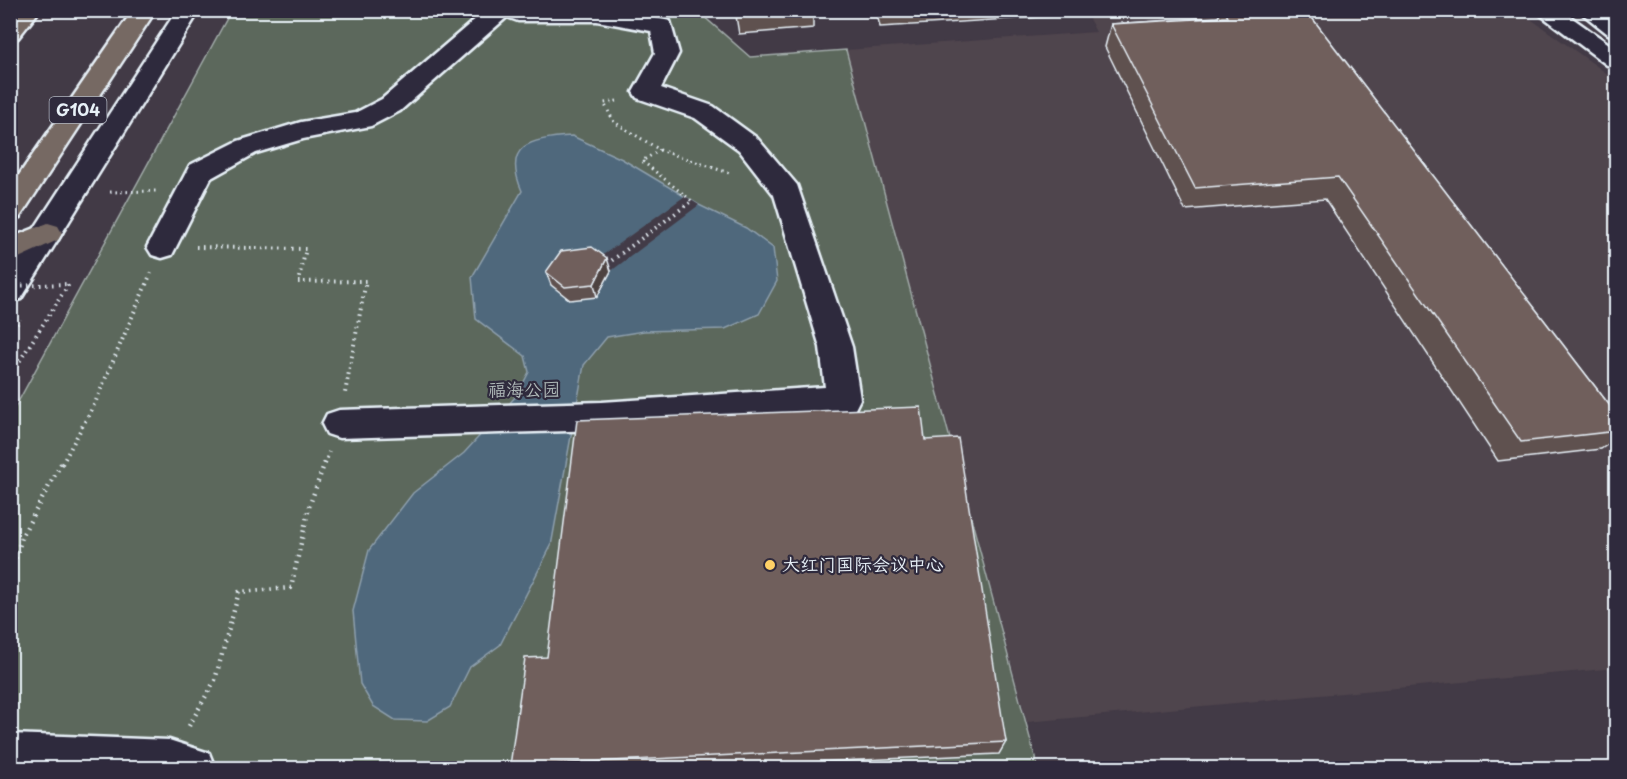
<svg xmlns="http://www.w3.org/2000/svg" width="1627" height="779" viewBox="0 0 1627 779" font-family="'Playpen Sans','LXGW WenKai TC',sans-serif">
  <rect width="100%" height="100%" fill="#423a46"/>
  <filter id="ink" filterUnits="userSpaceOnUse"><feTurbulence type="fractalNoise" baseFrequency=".0167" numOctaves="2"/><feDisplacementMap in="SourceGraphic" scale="12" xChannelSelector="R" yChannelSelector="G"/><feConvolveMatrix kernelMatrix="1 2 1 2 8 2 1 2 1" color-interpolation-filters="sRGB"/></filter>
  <g filter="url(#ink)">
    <path fill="#50454d" d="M1518,10L1616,80V668L1027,722L846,50L1096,32L1085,11Z"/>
    <path fill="#5c675b" stroke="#a2acaa" stroke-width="1.5" d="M231,11H693L702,15L750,57L846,50L1038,768H11V415Z"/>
    <path fill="#50687b" stroke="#8d9fad" stroke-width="1.5" d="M572,136L622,159L699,205L746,228L773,248L777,281L759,314L725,329L644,331L607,337L584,365L551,546L500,645L470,667L450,707L427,721L395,720L373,706L360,684L353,611L369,550L413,493L464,453L517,395L529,372L525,356L476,319L472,277L522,191C502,145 530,138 572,136Z"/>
    <path fill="#423a46" d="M685,196L699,205L611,271L596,260Z"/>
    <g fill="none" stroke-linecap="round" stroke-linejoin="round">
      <g stroke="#e8f1f8" stroke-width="5">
        <path id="street" d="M486,10H616L670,21L679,53L661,88L713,106L757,138L797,185L852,347L860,399L855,409L843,413L602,430L339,438L327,434L322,424L327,414L339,410L602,402L825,387L820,347L774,195L739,150L695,118L637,98L633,92L655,53L651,31L597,21H518L507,17L400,111L371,126L303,139L256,153L211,178L172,255L162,258L152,255L147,247L190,165L238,141L301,122L355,113L382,99Z
          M10,734L169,740L209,753L215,768H10Z"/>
      </g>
      <g stroke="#e8f1f8" stroke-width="5">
        <path id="secondary" d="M177,10H200L21,299L10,302V266Z
          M1534,10H1561L1616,49V67L1607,65Z
          M1578,10H1605L1616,19V36L1608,34Z"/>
      </g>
      <g stroke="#e8f1f8" stroke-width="5">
        <path id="highway" d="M16,10H40L18,38L10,40V17Z
          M133,10H156L20,217L10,220V188Z
          M48,223L58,226L62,233L58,240L10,262V238Z"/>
      </g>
      <path stroke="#e8f1f8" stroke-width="3" stroke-dasharray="1.5 4" stroke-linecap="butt" d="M617,101L604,103L614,122L660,150L732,174
        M660,150L642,161L692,201L683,208
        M110,192L156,191"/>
      <path stroke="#e8f1f8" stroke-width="4" stroke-dasharray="1.5 4.5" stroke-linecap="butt" d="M196,247L306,249L298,282L366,281L345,393
        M607,264L685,206
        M10,334L20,319
        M10,376L58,301
        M62,464L95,403L151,273
        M325,464L329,452"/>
      <path stroke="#e8f1f8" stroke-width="4.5" stroke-dasharray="1.5 5" stroke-linecap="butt" d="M10,577L23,534L62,462
        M189,726L215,680L239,592L291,588L309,507L325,462"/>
      <use href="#street" fill="#2f2a3d" fill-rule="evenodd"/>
      <use href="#secondary" fill="#2f2a3d" fill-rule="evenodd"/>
      <use href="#highway" fill="#766964" fill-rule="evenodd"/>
      <path stroke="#e8f1f8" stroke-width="4" stroke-dasharray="1.5 4.5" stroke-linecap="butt" d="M10,286L69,284L58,301"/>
    </g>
    <path fill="#5f514f" stroke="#e8f1f8" stroke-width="1.5" d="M735,10H813V28L739,34Z
      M876,10H1058L1057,16L880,27Z
      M1221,10H1306L1617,415V438L1601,449L1498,461L1325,199L1185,210L1105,47L1111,24L1218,17Z
      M611,271L597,297L570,300L551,285L546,272Z
      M925,440L1006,742L999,754L680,768H514L510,766L547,657Z"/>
    <path fill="#4e4240" stroke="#e8f1f8" stroke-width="1.5" d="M607,258L611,271L597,297L594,284Z"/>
    <path fill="#6f5e5c" stroke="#e8f1f8" stroke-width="1.5" d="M736,10H799L737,15Z
      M1224,10H1306L1617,415V431L1521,442L1338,177L1195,188L1111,24L1228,17Z
      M592,247L607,258L594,284L565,287L546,272L561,251Z
      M921,407L925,440L958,438L1006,742L510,766L525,658L547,657L577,420Z"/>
  </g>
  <circle fill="#ffd166" stroke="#2f2a3d" stroke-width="2" cx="770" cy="565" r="6"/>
  <g text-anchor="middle" stroke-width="4.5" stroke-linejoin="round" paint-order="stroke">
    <rect fill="#2f2a3d" stroke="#b0b5c0" stroke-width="1.5" x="49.5" y="97" width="57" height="26" rx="4.5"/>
    <g font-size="16" font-weight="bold" fill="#e8f1f8">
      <text x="78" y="116">G104</text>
    </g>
    <g font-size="18" fill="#b0bab9" stroke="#2f2a3d">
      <text x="524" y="396">福海公园</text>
    </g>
    <g font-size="18" fill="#e8f1f8" stroke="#2f2a3d" text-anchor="start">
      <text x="782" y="571">大红门国际会议中心</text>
    </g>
  </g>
  <rect width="1627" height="779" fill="none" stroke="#2f2a3d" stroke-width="36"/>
  <rect x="18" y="18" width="1591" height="743" fill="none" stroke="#e8f1f8" stroke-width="2" filter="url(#ink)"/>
</svg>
